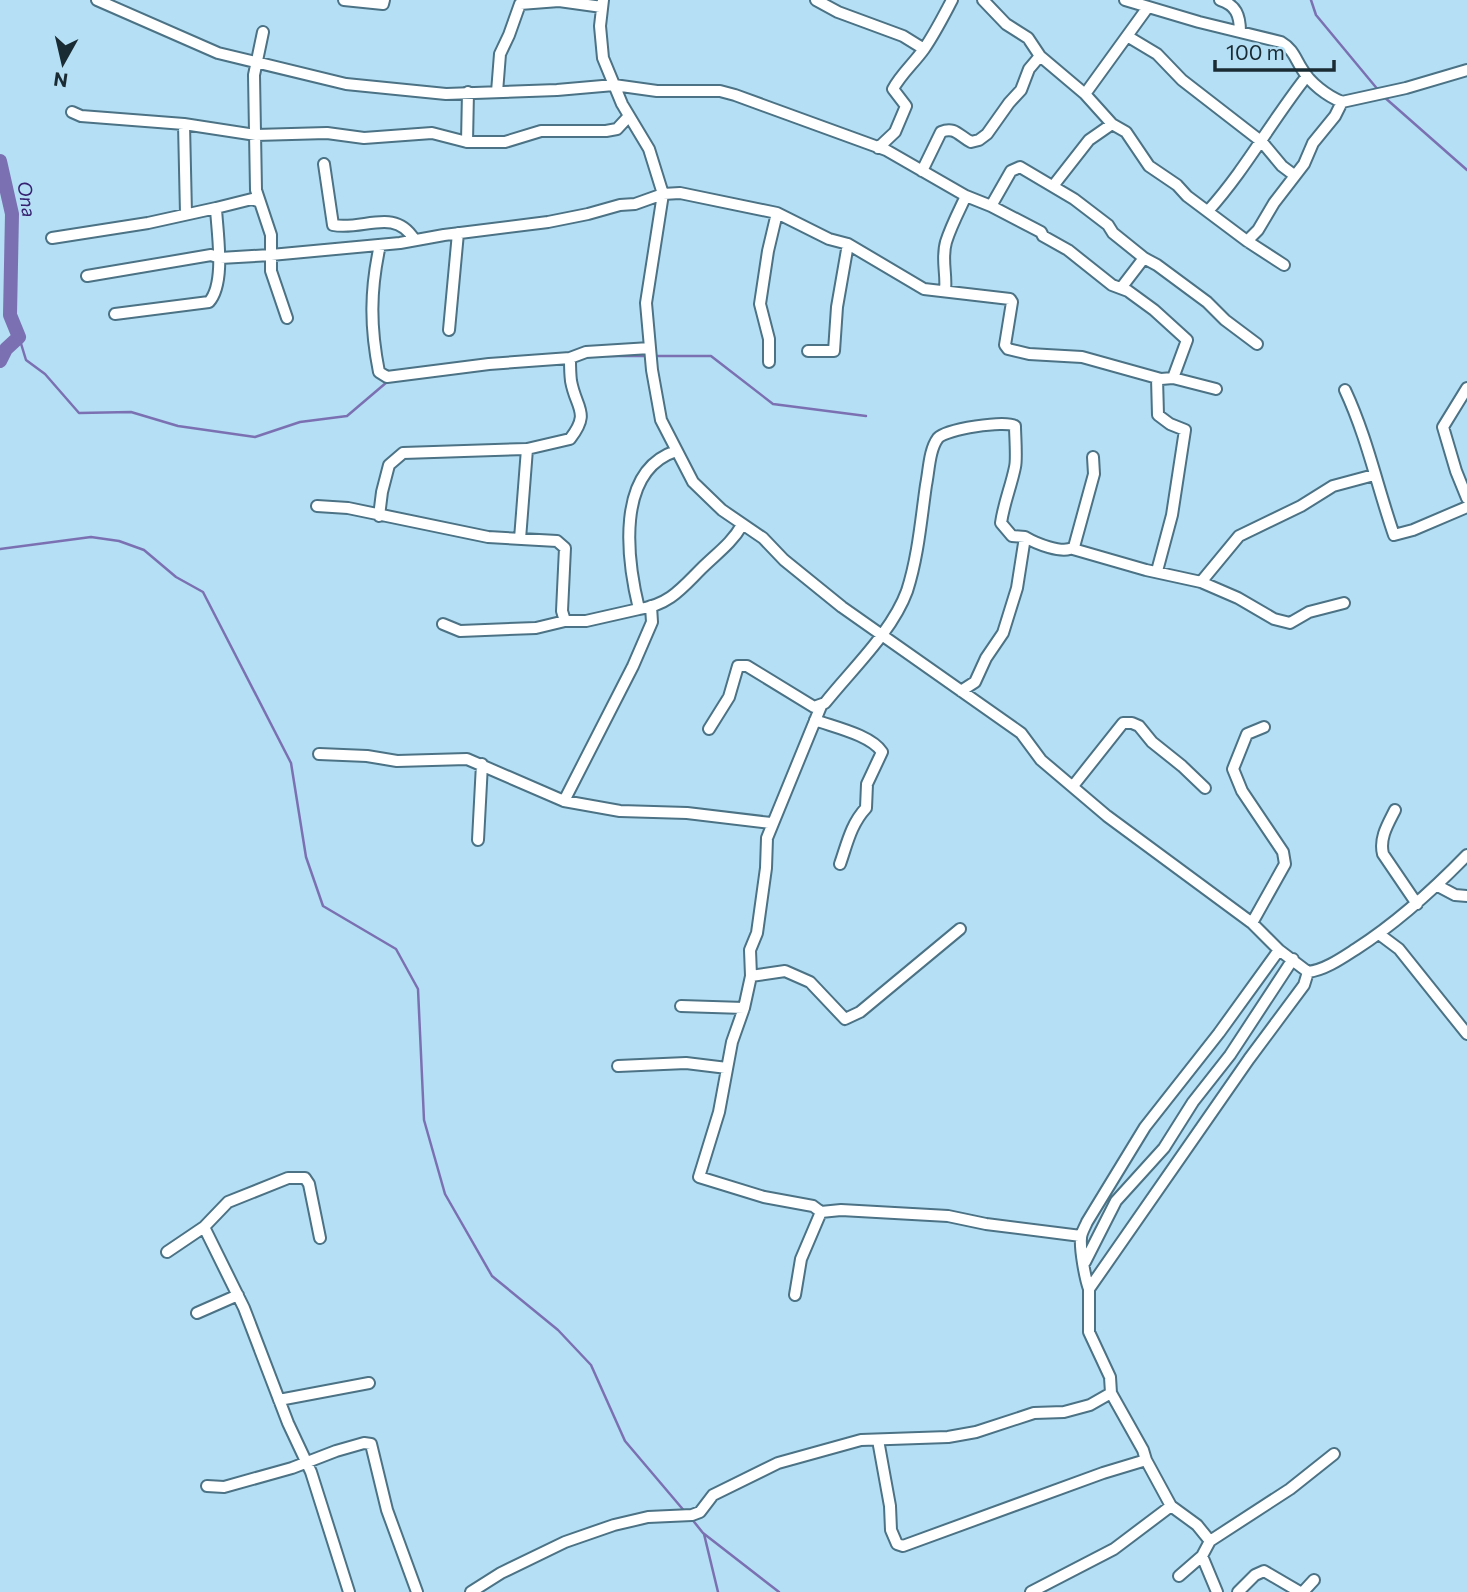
<svg xmlns="http://www.w3.org/2000/svg" width="1467" height="1592" viewBox="0 0 1467 1592" font-family="Commissioner,sans-serif">
  <rect width="100%" height="100%" fill="#b5dff4"/>
  <g fill="none" stroke-linecap="round" stroke-linejoin="round">
    <path stroke="#7b71b2" stroke-width="2.5" d="M1311,0L1316,15L1379,91
      M1383,96L1467,170
      M19,337L26,360L45,374L79,413L131,412L178,426L255,437L300,422L347,416L387,382
      M607,356H646
      M656,356H711L773,404L866,416
      M0,549L91,537L119,541L144,550L176,577L203,592L291,763L306,857L323,906L396,949L418,989L424,1120L445,1194L492,1276L558,1330L591,1365L625,1441L686,1513
      M691,1518L703,1533L779,1592
      M704,1534L718,1592"/>
    <path stroke="#7b71b2" stroke-width="14" d="M0,161L12,214L10,315L19,337L6,349L0,361"/>
    <g stroke="#4b7285" stroke-width="14">
      <path id="minor" d="M97,0L218,53L346,84L446,94L557,90L614,85L657,91H720L735,95L886,150L966,196L991,206L1041,232L1043,236L1068,250L1112,285L1128,291L1154,310L1187,340L1173,378
        M344,0L383,4L384,0
        M603,0L600,26L603,58L622,104L649,149L663,194L646,303L652,370L661,420L693,482L722,510L763,538L784,560L842,607L1021,733L1041,760L1107,816L1252,923L1279,950L1308,972C1325,970 1342,958 1356,949C1398,922 1433,890 1467,855
        M816,0L838,12L903,36L924,49
        M983,0L1006,24L1028,38L1040,56L1085,94L1112,124L1126,132L1149,166L1177,185L1187,196L1247,241L1284,265
        M1125,0L1199,22L1281,42C1293,49 1295,58 1302,69C1310,83 1327,96 1342,102L1406,88L1467,70
        M1220,0C1236,5 1240,15 1240,32
        M263,32L254,75L256,190L271,235V271L287,318
        M1127,36L1157,54L1182,80L1262,142L1282,166L1294,175
        M497,92L500,54L509,35L520,4L559,1L602,7
        M1085,94L1148,7
        M72,112L81,116L184,124L256,135L327,133L364,138L432,133L467,142H505L541,131H606L617,129L629,116
        M184,124L186,214
        M467,142L468,92
        M878,148L895,132L906,106L893,89C901,74 914,63 924,49C935,33 943,17 952,0
        M324,164L333,225C363,231 394,207 414,239
        M922,171L941,132C955,126 959,136 971,142L979,140L987,134L1009,103L1021,90L1029,69L1040,56
        M1053,186L1089,140L1112,124
        M991,206L1011,171L1020,167L1074,199L1108,225L1113,233L1144,258L1157,265L1207,302L1225,320L1257,344
        M1208,211C1246,169 1272,120 1307,76
        M52,238L148,223L216,208
        M1247,241L1258,230L1274,203L1304,164L1313,143L1335,116L1342,102
        M380,245C370,290 370,327 379,372L387,377L489,364L570,358
        M87,276L211,255L220,258L271,255L400,243L444,235L548,222L588,214L620,205L635,204L663,194L680,193L777,213L829,239L848,244L924,289L1010,299L1012,302L1005,345L1008,349L1029,354L1082,357L1161,379L1173,378L1216,389
        M1121,288L1144,258
        M945,291C947,274 941,259 946,242C951,226 959,211 966,196
        M115,314L209,302C226,283 217,232 216,208L252,199L260,202
        M449,330L458,233
        M808,351H834L837,307L848,244
        M769,362V339L760,304L768,251L777,213
        M1157,378L1158,415L1170,424L1185,430L1172,515L1157,571
        M1467,388L1443,427L1456,471L1467,498
        M1345,390C1367,437 1377,486 1394,535L1413,530L1467,507
        M676,451C615,471 627,560 639,609C669,605 682,588 701,569C716,554 732,543 742,525
        M317,506L348,508L488,537L557,541L565,548L562,611L565,621
        M379,516L382,492L389,465L403,453L527,449
        M1025,537C1035,543 1063,555 1074,547L1094,474L1093,457
        M520,539L527,449L570,439C591,412 576,409 571,381C570,373 570,365 570,358L586,352L650,348
        M1073,549L1146,570L1201,582L1238,598L1274,619L1290,623L1309,612L1344,603
        M1201,582L1239,536L1301,506L1333,486L1374,475
        M443,624L460,631L536,628L565,621H586L639,609
        M815,720C834,727 871,735 882,752L867,784L866,808C851,824 847,844 840,864
        M709,729L729,697L738,666H747L814,707L825,703C852,669 892,632 907,591C918,557 921,520 926,485C929,471 929,450 938,438C946,429 1005,420 1015,426C1015,435 1017,459 1015,467C1011,487 1004,502 1001,523L1012,536L1025,537L1017,588L1003,633L986,658L975,682L961,691
        M319,754L367,756L397,761L467,759L564,801L620,811L687,813L771,823
        M1073,786L1123,723H1132L1139,726L1152,742L1182,766L1205,788
        M564,801L633,666L652,622L651,606
        M1395,810C1388,824 1379,838 1383,854L1417,904
        M478,840L482,764
        M1438,886L1455,895L1467,896
        M1252,923L1285,864L1283,852L1242,791L1233,769L1247,734L1264,727
        M1379,934L1399,949L1467,1034
        M751,976L785,971L810,982L845,1019L860,1012L960,929
        M681,1006L744,1008
        M618,1066L686,1063L727,1068
        M821,1212L813,1206L764,1197L699,1177L719,1112L732,1042L744,1008L751,976L750,950L757,933L766,868L767,838L821,706
        M204,1227L244,1308L288,1423L311,1472L349,1592
        M167,1252L204,1227L228,1202L288,1178H305L309,1184L320,1238
        M1085,1262L1116,1201L1164,1148L1193,1102L1230,1055L1293,959
        M1089,1289C1085,1278 1080,1250 1081,1238C1081,1233 1085,1227 1087,1222L1145,1127L1219,1033L1279,950
        M795,1295L801,1259L821,1212L841,1210L948,1216L986,1224L1081,1236
        M197,1313L238,1295
        M279,1400L369,1383
        M878,1440L890,1506L891,1530L897,1544L903,1546L1103,1473L1146,1460L1143,1450L1111,1393
        M1146,1460L1171,1506L1197,1525L1210,1541L1202,1556L1179,1576
        M207,1486L224,1487L292,1468L336,1451L364,1443L371,1444L387,1510L417,1592
        M1210,1541L1290,1489L1334,1454
        M1202,1556L1217,1592
        M471,1592L501,1573L565,1542L614,1525L648,1517L692,1515L700,1512L713,1495L778,1463L861,1440L948,1437L976,1432L1034,1413L1064,1412L1090,1405L1111,1393L1110,1377L1089,1332V1289L1249,1059L1304,985L1308,972
        M1031,1592L1114,1549L1171,1506
        M1238,1592L1255,1575L1264,1571L1300,1592
        M1303,1592L1314,1580"/>
    </g>
    <use href="#minor" stroke="#fff" stroke-width="10"/>
  </g>
  <g text-anchor="middle" stroke-width="5" stroke-linejoin="round" paint-order="stroke">
    <g font-size="19" font-style="italic" fill="#372271" stroke="#b5dff4">
      <text transform="translate(27 199) rotate(81)" y="7">Ona</text>
    </g>
  </g>
  <g transform="translate(63 63) rotate(188)" stroke="#b5dff4" stroke-width="5" paint-order="stroke">
  <path d="M0-5L12 26L0 18L-12 26Z" fill="#1a2b33"/>
  <text y="-10" font-size="19" font-weight="bold" text-anchor="middle" fill="#1a2b33">N</text>
  </g>
  <path d="M1215 60v10h119v-10" fill="none" stroke="#1a2b33" stroke-width="3.5"/>
  <text x="1226" y="60" font-size="21" fill="#1a2b33" stroke="#b5dff4" stroke-width="5" paint-order="stroke">100 m</text>
</svg>
